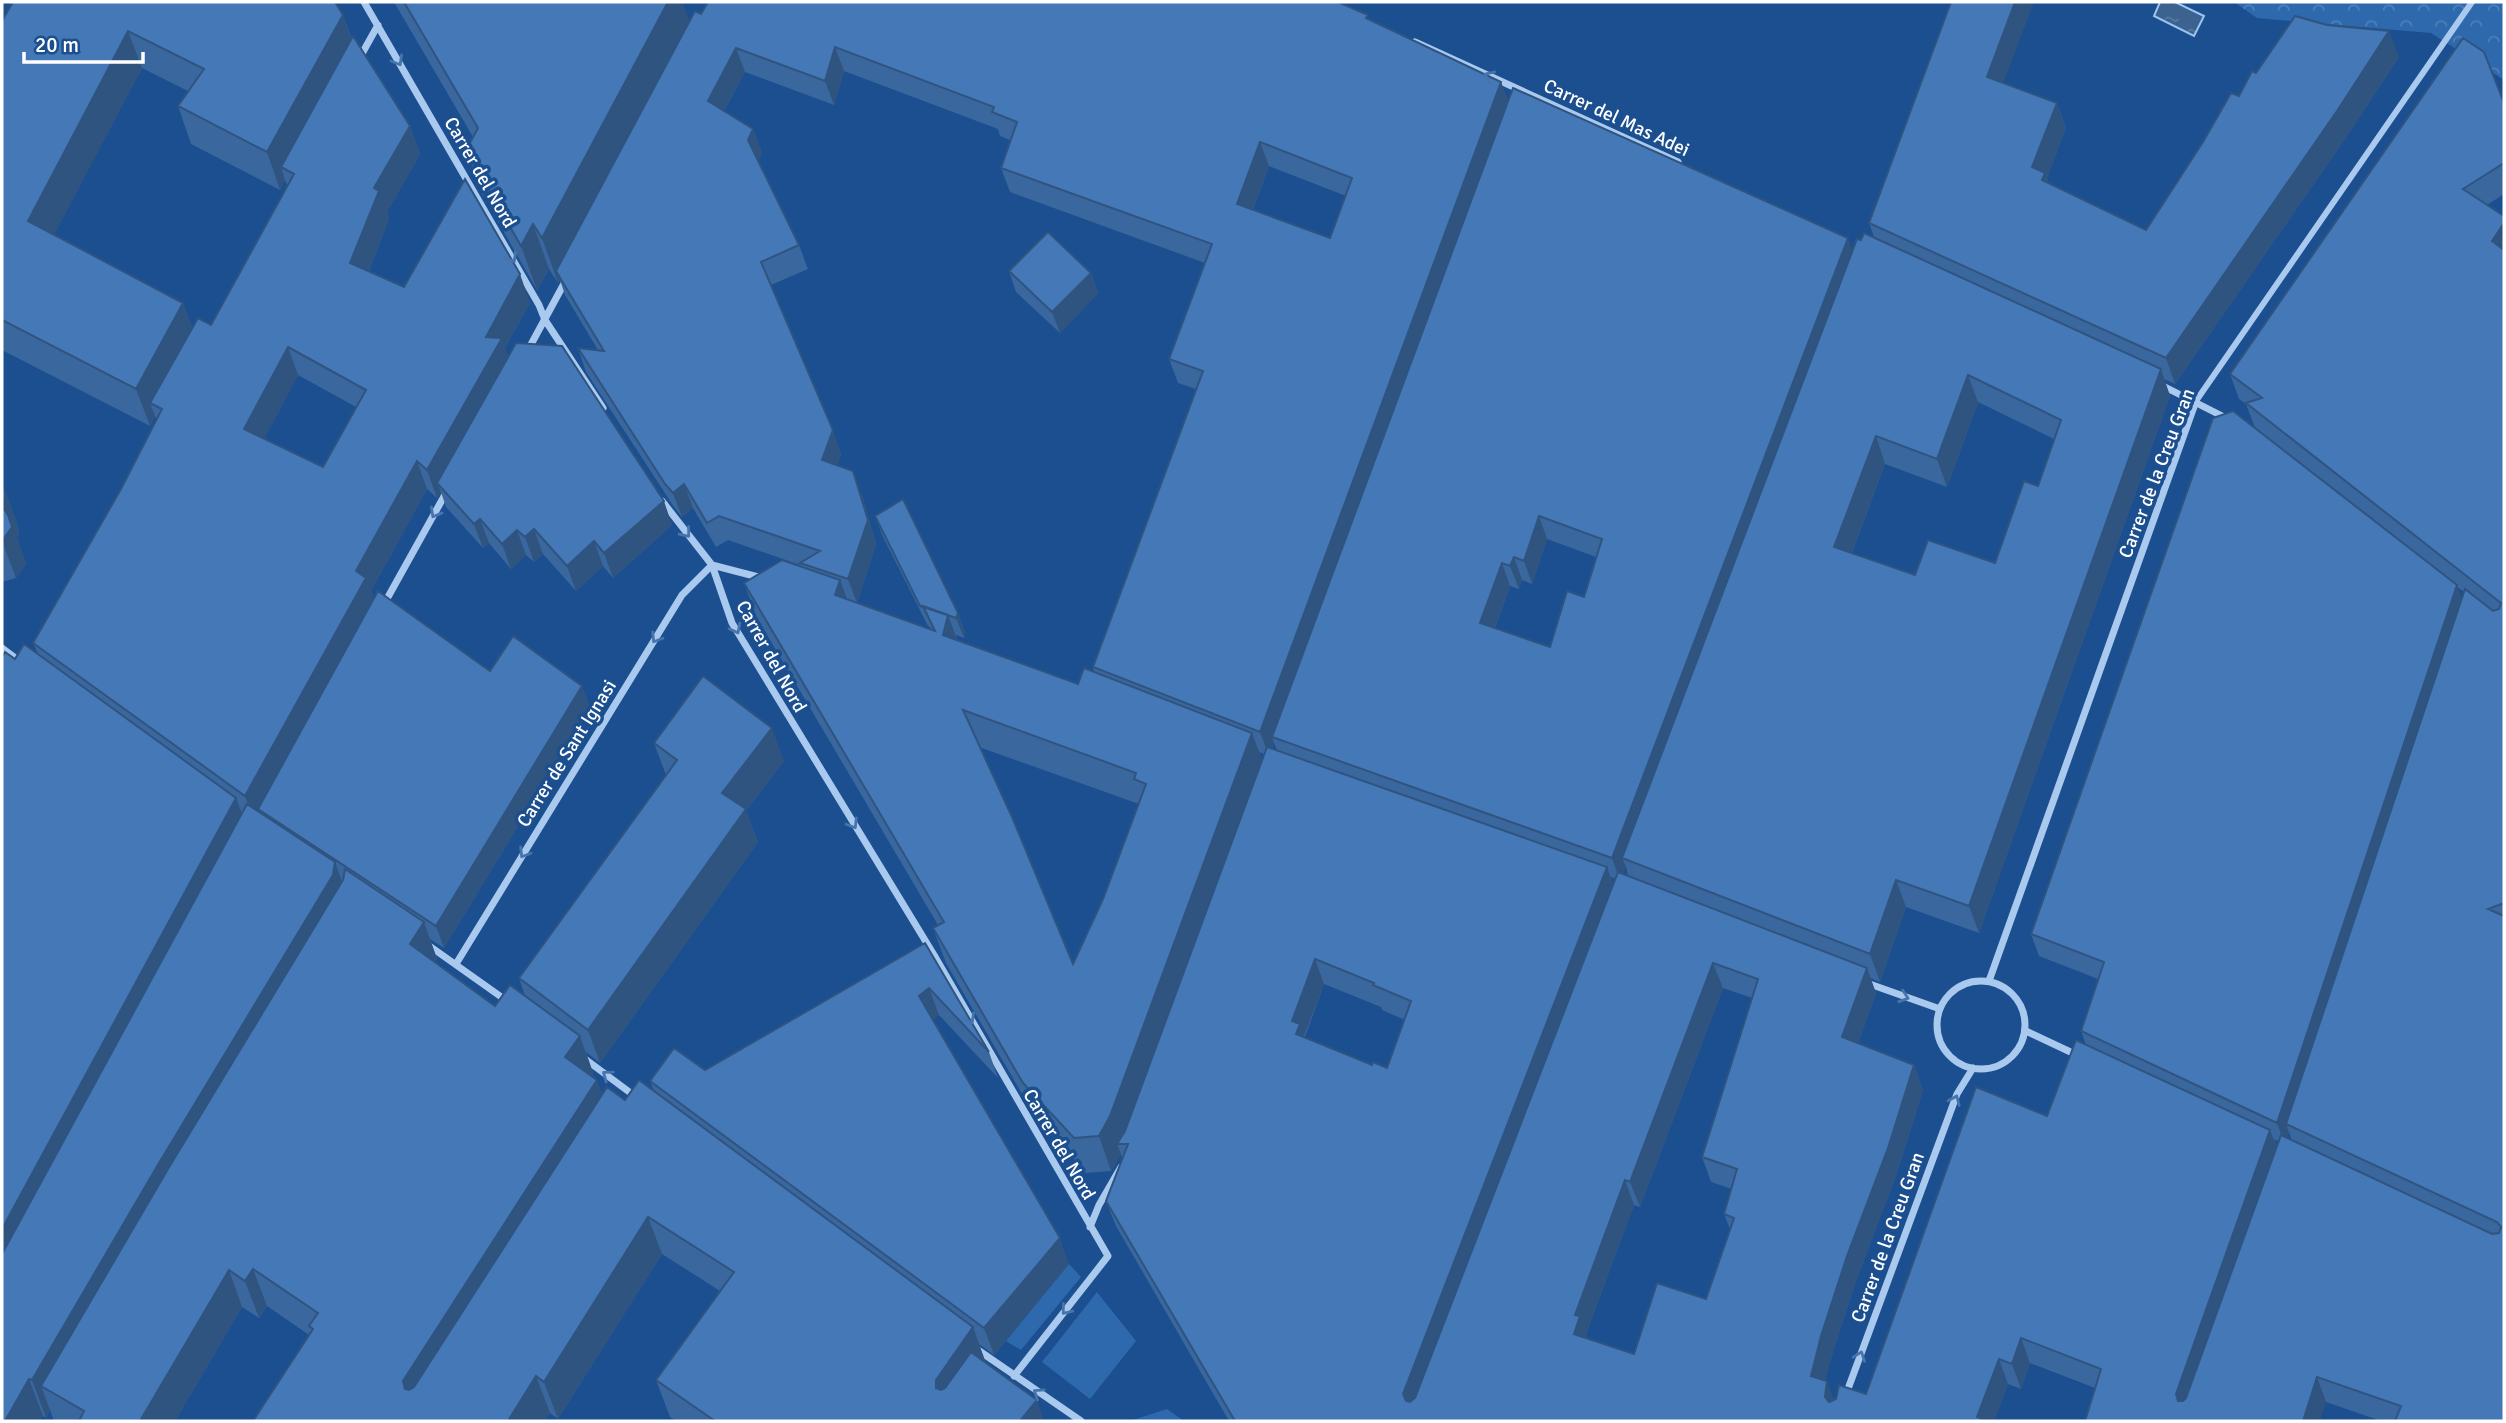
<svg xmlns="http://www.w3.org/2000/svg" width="2506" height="1423" viewBox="0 0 2506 1423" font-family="Signika,sans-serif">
  <defs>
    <pattern id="park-crowns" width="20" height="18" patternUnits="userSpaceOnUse" patternTransform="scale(1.75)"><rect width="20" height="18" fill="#2e69ad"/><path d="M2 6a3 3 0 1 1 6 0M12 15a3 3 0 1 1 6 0" fill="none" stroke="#4d80b9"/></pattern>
    <pattern id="water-ripples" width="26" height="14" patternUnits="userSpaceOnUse" patternTransform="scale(1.75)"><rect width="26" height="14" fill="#3c6290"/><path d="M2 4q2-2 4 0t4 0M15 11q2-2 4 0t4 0" fill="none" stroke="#597aa1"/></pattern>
  </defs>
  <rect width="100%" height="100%" fill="#1b4f8f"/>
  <path fill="#2e69ad" d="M1069,1264L1081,1277L1021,1350L1006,1341Z
    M1097,1292L1136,1341L1090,1399L1042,1362Z
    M1167,1409L1184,1421H1130Z"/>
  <path fill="url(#park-crowns)" d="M2234,2H2504V80L2431,33L2257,18Z"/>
  <path fill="url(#water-ripples)" stroke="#9cc4f0" stroke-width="2" d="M2160,2H2175L2204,16L2194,36L2154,16Z"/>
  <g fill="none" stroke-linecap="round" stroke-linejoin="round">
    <path stroke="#a9c9ee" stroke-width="6" d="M2196,401L2472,2"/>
    <path stroke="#a9c9ee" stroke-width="7" d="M364,2L539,305L545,320L603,408
      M1415,42L1678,162
      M359,59L378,25
      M528,350L566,280
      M2159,384L2230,420
      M662,501L712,565L732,623L934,955L1108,1256L1014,1376
      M712,565L762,578
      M383,606L447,491
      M2,648L22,663
      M428,945L507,1001
      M456,964L682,595L712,565
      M1937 1025a44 44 0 1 1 88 0a44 44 0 1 1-88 0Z
      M1989,981L2196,401
      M1864,982L1940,1009
      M2026,1031L2079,1056
      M581,1056L636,1097
      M1090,1227L1099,1205L1121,1167
      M975,1348L1081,1421
      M1845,1397L1957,1094L1973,1068"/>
  </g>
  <path fill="#3a679d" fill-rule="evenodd" d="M394,2H682L689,21L701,14L1369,20L1508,100L1853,251L1861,240L1874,237L1869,223L2004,83L2057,103L2066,128L2047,178L2049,184L2146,230L2256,73L2399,57L2347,136L2175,384L2164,379L2170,396L1979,933L1906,907L1880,982L1870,978L1876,993L1858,1043L1914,1065L1923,1090L1897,1173L1856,1281L1830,1361L1825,1381L1834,1400L1866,1394L2047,1116L2086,1045L2081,1031L2098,979L2039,956L2031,934L2255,428L2246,404L2239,399L2230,374L2504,103V194L2487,205L2504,216V1421H2381L2326,1402L2095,1388L2030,1363L2021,1389L2008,1384L1994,1421H1229L1116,1226L1106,1201L1122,1158L1121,1154L1111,1171L1086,1173L1036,1118L946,963L933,928L938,925L757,618L744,583L801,567L800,565L728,540L716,547L693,508L682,517L674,507L586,372L578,348L598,350L565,295L560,280L558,283L549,269L537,290L482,194L466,150L473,137ZM844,71L998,129L1000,136L1010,140L1001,168L1010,192L1205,263L1169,359L1178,383L1196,389L1093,667L1094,672L1078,684L957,640L956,635L964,638L965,633L958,613L875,516L883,537L928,626L930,627L931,630L857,603L876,544L862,495L837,465L841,454L771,285L808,269L799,245L758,161L762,153L753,129L724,111L745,72L834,105ZM1269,166L1346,196L1330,238L1253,210ZM1978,402L2054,439L2038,486L1995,563L1915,575L1852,553L1885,464L1947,487ZM1547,539L1596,557L1584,597L1550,647L1495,628L1510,586L1519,589L1522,580L1532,584ZM2457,587L2464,592L2462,599ZM1274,743L1277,750L1272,749ZM979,747L1139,804L1103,899L1073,964ZM1259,752L1264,754L1262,760ZM1626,867L1628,875L1623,873ZM1611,877L1616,879L1613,885ZM1324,984L1381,1007L1382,1010L1405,1020L1387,1068L1372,1065L1305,1037ZM1723,988L1752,998L1702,1157L1711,1182L1732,1189L1724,1214L1730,1229L1706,1299L1634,1354L1588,1339L1586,1334L1634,1205L1640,1207ZM2289,1132L2292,1141L2287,1138ZM2274,1139L2279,1142L2277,1147Z
    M343,15L352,39L410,126L420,154L387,212L389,219L369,271L404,287L530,303L505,348L508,357L672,525L613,578L603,566L576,591L543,554L534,562L526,555L511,569L489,543L483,548L446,507L441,492L437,498L427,489L371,591L374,599L490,671L582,686L590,708L444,948L430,939L437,959L435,962L495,1006L525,996L519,978L666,775L654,743L784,761L746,811L758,842L600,1063L586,1052L593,1073L592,1076L603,1095L625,1100L654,1091L650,1081L705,1070L925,943L989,1052L998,1078L939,1015L932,1020L1069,1264L994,1355L979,1344L986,1363L1044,1421H676L670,1417L656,1380L720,1291L662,1254L558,1419L550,1413L309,1335L267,1306L259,1318L242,1307L175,1421H54L50,1410L46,1418L43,1416L39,1421H2L15,659L38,654L33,643L121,489L157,420L155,416L150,426L2,350V21ZM142,68L188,91L178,106L191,144L280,190L285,180L287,185L211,325L192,327L183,303L54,234ZM298,375L356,407L323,467L264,439Z
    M1009,271L1091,273L1098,293L1060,333L1016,292Z
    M2,483L16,520L19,532L17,538L26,564L16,578L2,582Z"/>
  <path fill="#305480" d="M668,2H682L693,30L556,271L560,280L558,283L542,238Z
    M2015,2H2034L1996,102L1987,77Z
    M343,15L356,52L281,167L285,180L280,190L267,152Z
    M128,31L142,68L42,258L28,221Z
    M2389,31L2399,57L2347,136L2175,384L2166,358Z
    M835,47L844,71L834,105L825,81Z
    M736,48L745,72L716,125L708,101Z
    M1501,82L1510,105L1272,737L1274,743L1269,756L1260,732Z
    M2057,103L2066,128L2047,178L2054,198L2032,167Z
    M410,126L420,154L387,212L389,219L361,291L350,263L374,188Z
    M753,129L762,153L757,164L748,140Z
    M1260,142L1269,166L1246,228L1237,204Z
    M2504,223V261L2492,241Z
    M533,224L549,269L537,290L521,246Z
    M1848,238L1856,261L1622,858L1626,867L1620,881L1612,858Z
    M1091,273L1098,293L1060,333L1052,312Z
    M520,274L530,303L505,348L512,366L437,483L441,492L437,498L427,470L486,337Z
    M183,303L197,340L150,403L155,416L150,426L136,389Z
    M288,347L298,375L255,457L244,429Z
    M2161,369L2170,396L1979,933L1969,906Z
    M1968,375L1978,402L1947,487L1937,459Z
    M833,430L841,454L830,484L822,460Z
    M1876,436L1885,464L1844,574L1834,547Z
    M417,461L427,489L371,591L376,606L258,809L260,815L255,824L245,796L356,571Z
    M853,471L862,495L876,544L857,603L848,579Z
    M2,483L16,520L19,532L17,538L26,564L16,578L2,541Z
    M684,484L693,508L682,517L673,493Z
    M664,501L672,525L613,578L604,553Z
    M1539,516L1547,539L1532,584L1524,561Z
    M480,519L489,543L483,548L474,524Z
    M534,529L543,554L534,562L525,537Z
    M517,530L526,555L511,569L502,544Z
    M594,541L603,566L576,591L567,566Z
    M1514,557L1522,580L1519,589L1510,566Z
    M1502,563L1510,586L1488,646L1480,623Z
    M840,580L853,615L835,595Z
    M2457,585L2465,607L2286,1124L2289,1132L2285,1145L2277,1123Z
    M958,613L965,633L964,638L956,618Z
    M948,615L961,650L943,635Z
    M582,686L590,708L444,948L436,926Z
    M772,728L784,761L746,811L758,842L600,1063L588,1030L722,793Z
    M1252,733L1265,768L1125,1144H1117L1121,1154L1111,1171L1099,1136Z
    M236,798L250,835L2,1291V1229Z
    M335,862L348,899L41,1386L50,1410L46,1418L32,1380Z
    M1607,867L1616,892L1412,1419L1403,1394Z
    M1896,880L1906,907L1880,982L1870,954Z
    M424,922L437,959L424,981L410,944Z
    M1315,959L1324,984L1304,1036L1309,1049L1305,1059L1292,1021Z
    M1713,963L1723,988L1640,1207L1630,1182Z
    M1867,968L1876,993L1851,1062L1842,1037Z
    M929,988L939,1015L928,1023L919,996Z
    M580,1036L593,1073L579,1094L565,1057Z
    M1914,1065L1923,1090L1897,1173L1856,1281L1830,1361L1820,1401L1811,1376L1821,1336L1847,1256Z
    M597,1080L611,1117L417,1418L405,1389L403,1381Z
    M2270,1130L2280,1156L2185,1419L2176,1394Z
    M1625,1180L1634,1205L1586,1334L1589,1341L1574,1334L1575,1315Z
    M648,1217L662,1254L558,1419L544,1382Z
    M1060,1238L1069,1264L994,1355L984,1328Z
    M253,1269L267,1306L259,1318L245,1281Z
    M229,1270L242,1307L175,1421H140Z
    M973,1327L986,1364L949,1417L936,1388V1380Z
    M2021,1338L2030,1363L2021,1389L2012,1364Z
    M1999,1359L2008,1384L1994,1421H1978L1977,1417Z
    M536,1376L550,1413L545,1421H508Z
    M2317,1377L2326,1402L2320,1421H2303Z
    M29,1379L43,1416L39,1421H5Z
    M1827,1381L1836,1406L1834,1421L1825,1397Z
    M1037,1400L1044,1421H1020Z"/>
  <path fill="#4478b7" stroke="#305480" stroke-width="2" fill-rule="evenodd" d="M13,2H335L343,15L267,152L178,106L204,69L128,31L28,221L183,303L136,389L2,320V21Z
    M404,2H668L542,238L533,224L521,246L466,150L478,128Z
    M708,2H1338L1368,15L1366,18L1501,82L1260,732L1093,667L1203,371L1169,359L1212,244L1001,168L1017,122L992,112L994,107L835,47L825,81L736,48L708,101L753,129L748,140L799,245L761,262L833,430L822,460L853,471L868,520L848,579L800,563L820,551L719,516L707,523L684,484L673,493L665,484L578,348L604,351L556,271L695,11L701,14ZM1260,142L1352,178L1330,238L1237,204Z
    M1951,2H2015L1987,77L2057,103L2032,167L2045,173L2042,180L2146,230L2203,142L2231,93L2239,96L2252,71L2256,73L2295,16L2327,25L2389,31L2337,111L2166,358L1869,223Z
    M353,36L410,126L374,188L379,191L350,263L404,287L465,179L520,274L486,337L502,338L427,470L417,461L356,571L366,578L245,796L33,643L121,489L162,409L150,403L198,318L211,325L294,174L281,167ZM288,347L366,390L323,467L244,429Z
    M2463,38L2484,52L2504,103V163L2463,189L2504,216V223L2492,241L2504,250V903L2488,909L2504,916V1421H2395L2401,1406L2317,1377L2303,1421H2085L2101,1369L2021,1338L2012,1364L1999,1359L1977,1417L1987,1421H1235L1106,1201L1128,1144H1117L1125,1131L1267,747L1607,867L1403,1394L1406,1401L1410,1402L1415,1398L1618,872L1867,968L1842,1037L1914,1065L1888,1148L1847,1256L1821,1336L1811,1376L1827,1381L1825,1397L1829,1402L1836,1399L1839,1385L1866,1394L1976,1087L2047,1116L2076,1040L2270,1130L2176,1394L2178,1401H2183L2186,1398L2281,1135L2492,1234L2499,1233L2501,1227L2497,1222L2286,1124L2465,589L2493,611L2499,609L2501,603L2246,403L2262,398L2230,374ZM1315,959L1374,983L1373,985L1411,1001L1387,1068L1373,1062L1372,1065L1296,1034L1300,1024L1292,1021ZM1713,963L1758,979L1702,1157L1737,1169L1724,1214L1734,1218L1706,1299L1657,1283L1634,1354L1574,1334L1580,1316L1575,1315L1625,1180L1630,1182Z
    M1513,88L1848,238L1612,858L1272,737ZM1539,516L1602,539L1584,597L1567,591L1550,647L1480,623L1502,563L1510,566L1514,557L1524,561Z
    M1048,232L1091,273L1052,312L1009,271Z
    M1864,233L2161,369L1969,906L1896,880L1870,954L1622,858L1857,239L1861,240ZM1968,375L2061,420L2038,486L2024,481L1995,563L1928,540L1915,575L1834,547L1876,436L1937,459Z
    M516,343L562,346L664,501L604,553L594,541L567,566L534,529L525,537L517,530L502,544L480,519L474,524L437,483Z
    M2233,411L2457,585L2277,1123L2081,1031L2104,962L2031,934L2213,418Z
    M2,483L5,495L2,506L8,515L12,527L2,541Z
    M903,499L958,613L956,618L920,606L875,516Z
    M782,560L840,580L835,595L935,631L923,606L948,615L943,635L1078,684L1084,668L1252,733L1110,1116L1099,1136L1074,1138L1023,1083L933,928L944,922L744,583ZM963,710L1136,773L1134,779L1146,784L1103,899L1073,964L1012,817Z
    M378,591L490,671L513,636L582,686L436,926L258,809Z
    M24,644L236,798L2,1229V657L5,652L15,659Z
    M703,676L772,728L722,793L746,809L588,1030L519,978L677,760L654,743Z
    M247,804L335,862L333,875L159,1163L32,1380L29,1379L5,1421H2V1254Z
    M345,869L424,922L410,944L495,1006L510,985L580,1036L565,1057L597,1080L403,1381L405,1389L409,1390L414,1387L607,1087L625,1100L639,1080L973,1327L936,1380V1388L941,1390L945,1388L971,1352L1037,1400L1020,1421H715L656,1380L734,1272L648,1217L544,1382L536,1376L508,1421H253L313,1329L309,1326L318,1313L253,1269L245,1281L229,1270L140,1421H79L84,1411L41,1386L168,1169L343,880Z
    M925,943L989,1052L929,988L919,996L1060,1238L984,1328L650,1081L674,1048L705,1070Z"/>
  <defs><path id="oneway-chevron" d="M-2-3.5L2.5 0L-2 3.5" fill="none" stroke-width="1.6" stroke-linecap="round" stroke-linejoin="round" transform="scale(1.75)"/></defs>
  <g stroke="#4674ac">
    <use href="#oneway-chevron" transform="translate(398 61) rotate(60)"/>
    <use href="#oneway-chevron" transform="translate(1489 76) rotate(-155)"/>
    <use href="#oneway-chevron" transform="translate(512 258) rotate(60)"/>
    <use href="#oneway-chevron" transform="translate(435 513) rotate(119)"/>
    <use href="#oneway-chevron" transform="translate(686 533) rotate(51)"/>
    <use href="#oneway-chevron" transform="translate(736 629) rotate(62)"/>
    <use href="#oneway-chevron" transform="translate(656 638) rotate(122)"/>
    <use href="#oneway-chevron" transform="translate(853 824) rotate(58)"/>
    <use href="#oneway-chevron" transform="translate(524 853) rotate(122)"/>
    <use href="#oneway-chevron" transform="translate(1904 997) rotate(19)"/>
    <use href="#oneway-chevron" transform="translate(970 1019) rotate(60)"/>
    <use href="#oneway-chevron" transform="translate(607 1075) rotate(-144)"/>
    <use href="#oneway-chevron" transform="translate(1955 1100) rotate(-67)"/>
    <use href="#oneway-chevron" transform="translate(1066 1310) rotate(129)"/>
    <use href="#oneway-chevron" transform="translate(1860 1356) rotate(-70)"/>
    <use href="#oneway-chevron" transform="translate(1038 1393) rotate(-146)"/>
  </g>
  <g text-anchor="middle" stroke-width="7" stroke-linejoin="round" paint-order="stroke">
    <g font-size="19" fill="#fff" stroke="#1b4f8f">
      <text transform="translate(1617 117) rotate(25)" y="7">Carrer del Mas Adei</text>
      <text transform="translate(481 172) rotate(60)" y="7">Carrer del Nord</text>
      <text transform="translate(2156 473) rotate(-69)" y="7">Carrer de la Creu Gran</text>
      <text transform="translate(772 656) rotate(61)" y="7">Carrer del Nord</text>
      <text transform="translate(566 753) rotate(-58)" y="7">Carrer de Sant Ignasi</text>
      <text transform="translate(1060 1144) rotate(60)" y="7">Carrer del Nord</text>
      <text transform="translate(1887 1237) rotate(-70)" y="7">Carrer de la Creu Gran</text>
    </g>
  </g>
  <rect width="2506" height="1423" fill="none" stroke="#ffffff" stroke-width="7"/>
  <path d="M24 52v10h119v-10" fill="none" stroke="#ffffff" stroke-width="3.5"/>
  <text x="35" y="52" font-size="21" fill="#ffffff" stroke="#1b4f8f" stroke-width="5" paint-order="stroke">20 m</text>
</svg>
